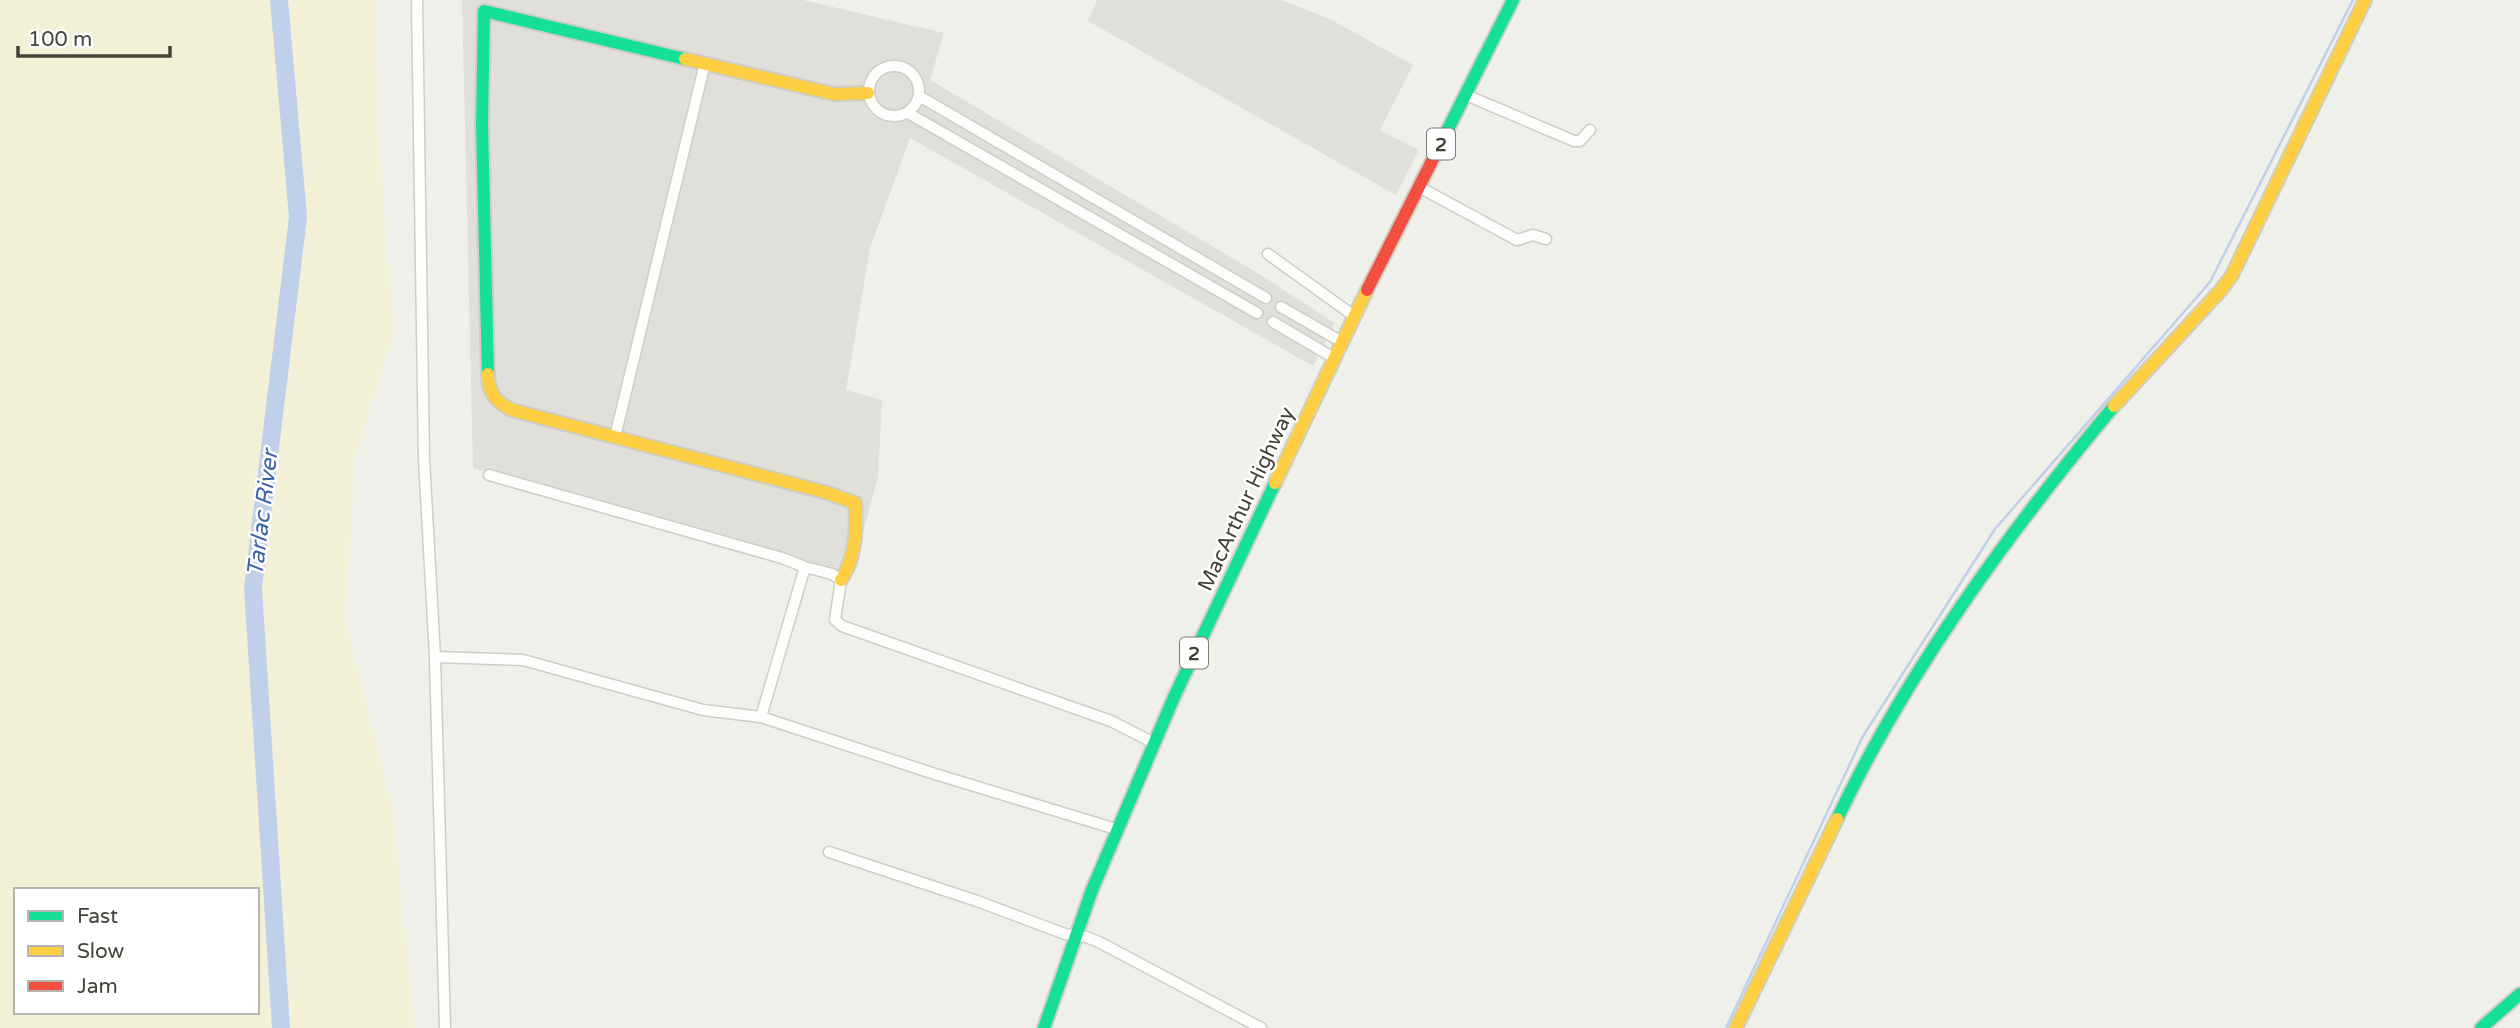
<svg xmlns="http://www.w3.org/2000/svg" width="2520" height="1028" viewBox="0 0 2520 1028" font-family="'Varela Round',sans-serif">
  <rect width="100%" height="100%" fill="#f0f0eb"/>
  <path fill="#e0dfd9" d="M462,0H803L944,33L930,80L1256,272L1335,323L1313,366L910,138L870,248L846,390L882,400L878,477L851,576L473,468Z
    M1097,0H1281L1330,19L1413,65L1380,130L1419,150L1396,195L1088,21Z"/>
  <path fill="#f2f1d8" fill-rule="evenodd" d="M0,0H375L378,129L394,333L356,455L345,620L393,809L415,1028H0ZM16,890H257V1012H16Z"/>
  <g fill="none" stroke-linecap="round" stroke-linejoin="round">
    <path stroke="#c0d0ea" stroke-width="2.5" d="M1726,1028L1863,736L1995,529L2210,282L2353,0"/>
    <path stroke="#c0d0ea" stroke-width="18" d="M279,0L298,217L253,588L281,1028"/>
    <g stroke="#cecec9" stroke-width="13">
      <path id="street" d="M417,0L424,459L435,657L445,1028
        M869 91a25 25 0 1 1 50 0a25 25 0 1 1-50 0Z
        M1466,95L1574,141H1580L1590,130
        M919,96L1266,298
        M908,113L1257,313
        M1419,187L1517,240L1533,235L1546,239
        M1268,254L1354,316
        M1281,307L1342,342
        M1273,322L1334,358
        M615,437L705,63
        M489,475L782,558L805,567L761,717
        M805,567L832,574L841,580L835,620L842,626L1111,721L1154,743
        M435,657L523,660L703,710L761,717L935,774L1116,829
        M829,852L977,901L1065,934L1086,937L1099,942L1261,1028"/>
    </g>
    <g stroke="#cecec3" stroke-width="16">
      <path id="fast" d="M1439,147L1513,0
        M488,374L482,124L484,11L685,59
        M1837,819C1908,670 2009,532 2114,406
        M1044,1028L1092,890L1174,697L1275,483
        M2481,1028L2520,994"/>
    </g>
    <g stroke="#cecec3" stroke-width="16">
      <path id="slow" d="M685,59L834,94L868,93
        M488,374C488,393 496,402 512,410L828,493L855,503C857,528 855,559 841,580
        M2114,406L2221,290L2232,275L2365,0
        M1275,483L1367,290
        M1736,1028L1837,819"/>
    </g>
    <g stroke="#cecec3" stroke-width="16">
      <path id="jam" d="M1367,290L1439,147"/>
    </g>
    <use href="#street" stroke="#fdfdfc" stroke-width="10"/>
    <use href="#fast" stroke="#16e098" stroke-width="12"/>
    <use href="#slow" stroke="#ffcf43" stroke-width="12"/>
    <use href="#jam" stroke="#f24e42" stroke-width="12"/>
  </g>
  <g text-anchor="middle" stroke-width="5" stroke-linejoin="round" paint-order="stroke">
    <g fill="#fff" stroke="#7d7b74" stroke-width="2">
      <rect x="1427" y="128.5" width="28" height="31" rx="5"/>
      <rect x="1180" y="637.5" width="28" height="31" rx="5"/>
    </g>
    <g font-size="19" font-weight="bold" fill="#454338">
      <text x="1441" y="151">2</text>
      <text x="1194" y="660">2</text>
    </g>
    <g font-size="21" fill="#454338" stroke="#fff">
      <text transform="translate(1246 499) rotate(-65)" y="7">MacArthur Highway</text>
    </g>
    <g font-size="23" font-style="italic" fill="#3c63a6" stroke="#fff">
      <text transform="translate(262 513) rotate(-83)" y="8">Tarlac River</text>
    </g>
  </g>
  <rect x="14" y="888" width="245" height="126" fill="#ffffff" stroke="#b5b4af" stroke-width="2"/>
  <rect x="28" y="911" width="35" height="10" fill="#16e098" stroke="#b5b4af" stroke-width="2"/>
  <text x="77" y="923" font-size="21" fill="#454338">Fast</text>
  <rect x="28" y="946" width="35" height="10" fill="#ffcf43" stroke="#b5b4af" stroke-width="2"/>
  <text x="77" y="958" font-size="21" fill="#454338">Slow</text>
  <rect x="28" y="981" width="35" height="10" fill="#f24e42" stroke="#b5b4af" stroke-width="2"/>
  <text x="77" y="993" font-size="21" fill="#454338">Jam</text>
  <path d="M18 46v10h152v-10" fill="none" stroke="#454338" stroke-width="3.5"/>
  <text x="28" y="46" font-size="21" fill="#454338" stroke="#ffffff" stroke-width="5" paint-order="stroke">100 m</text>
</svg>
